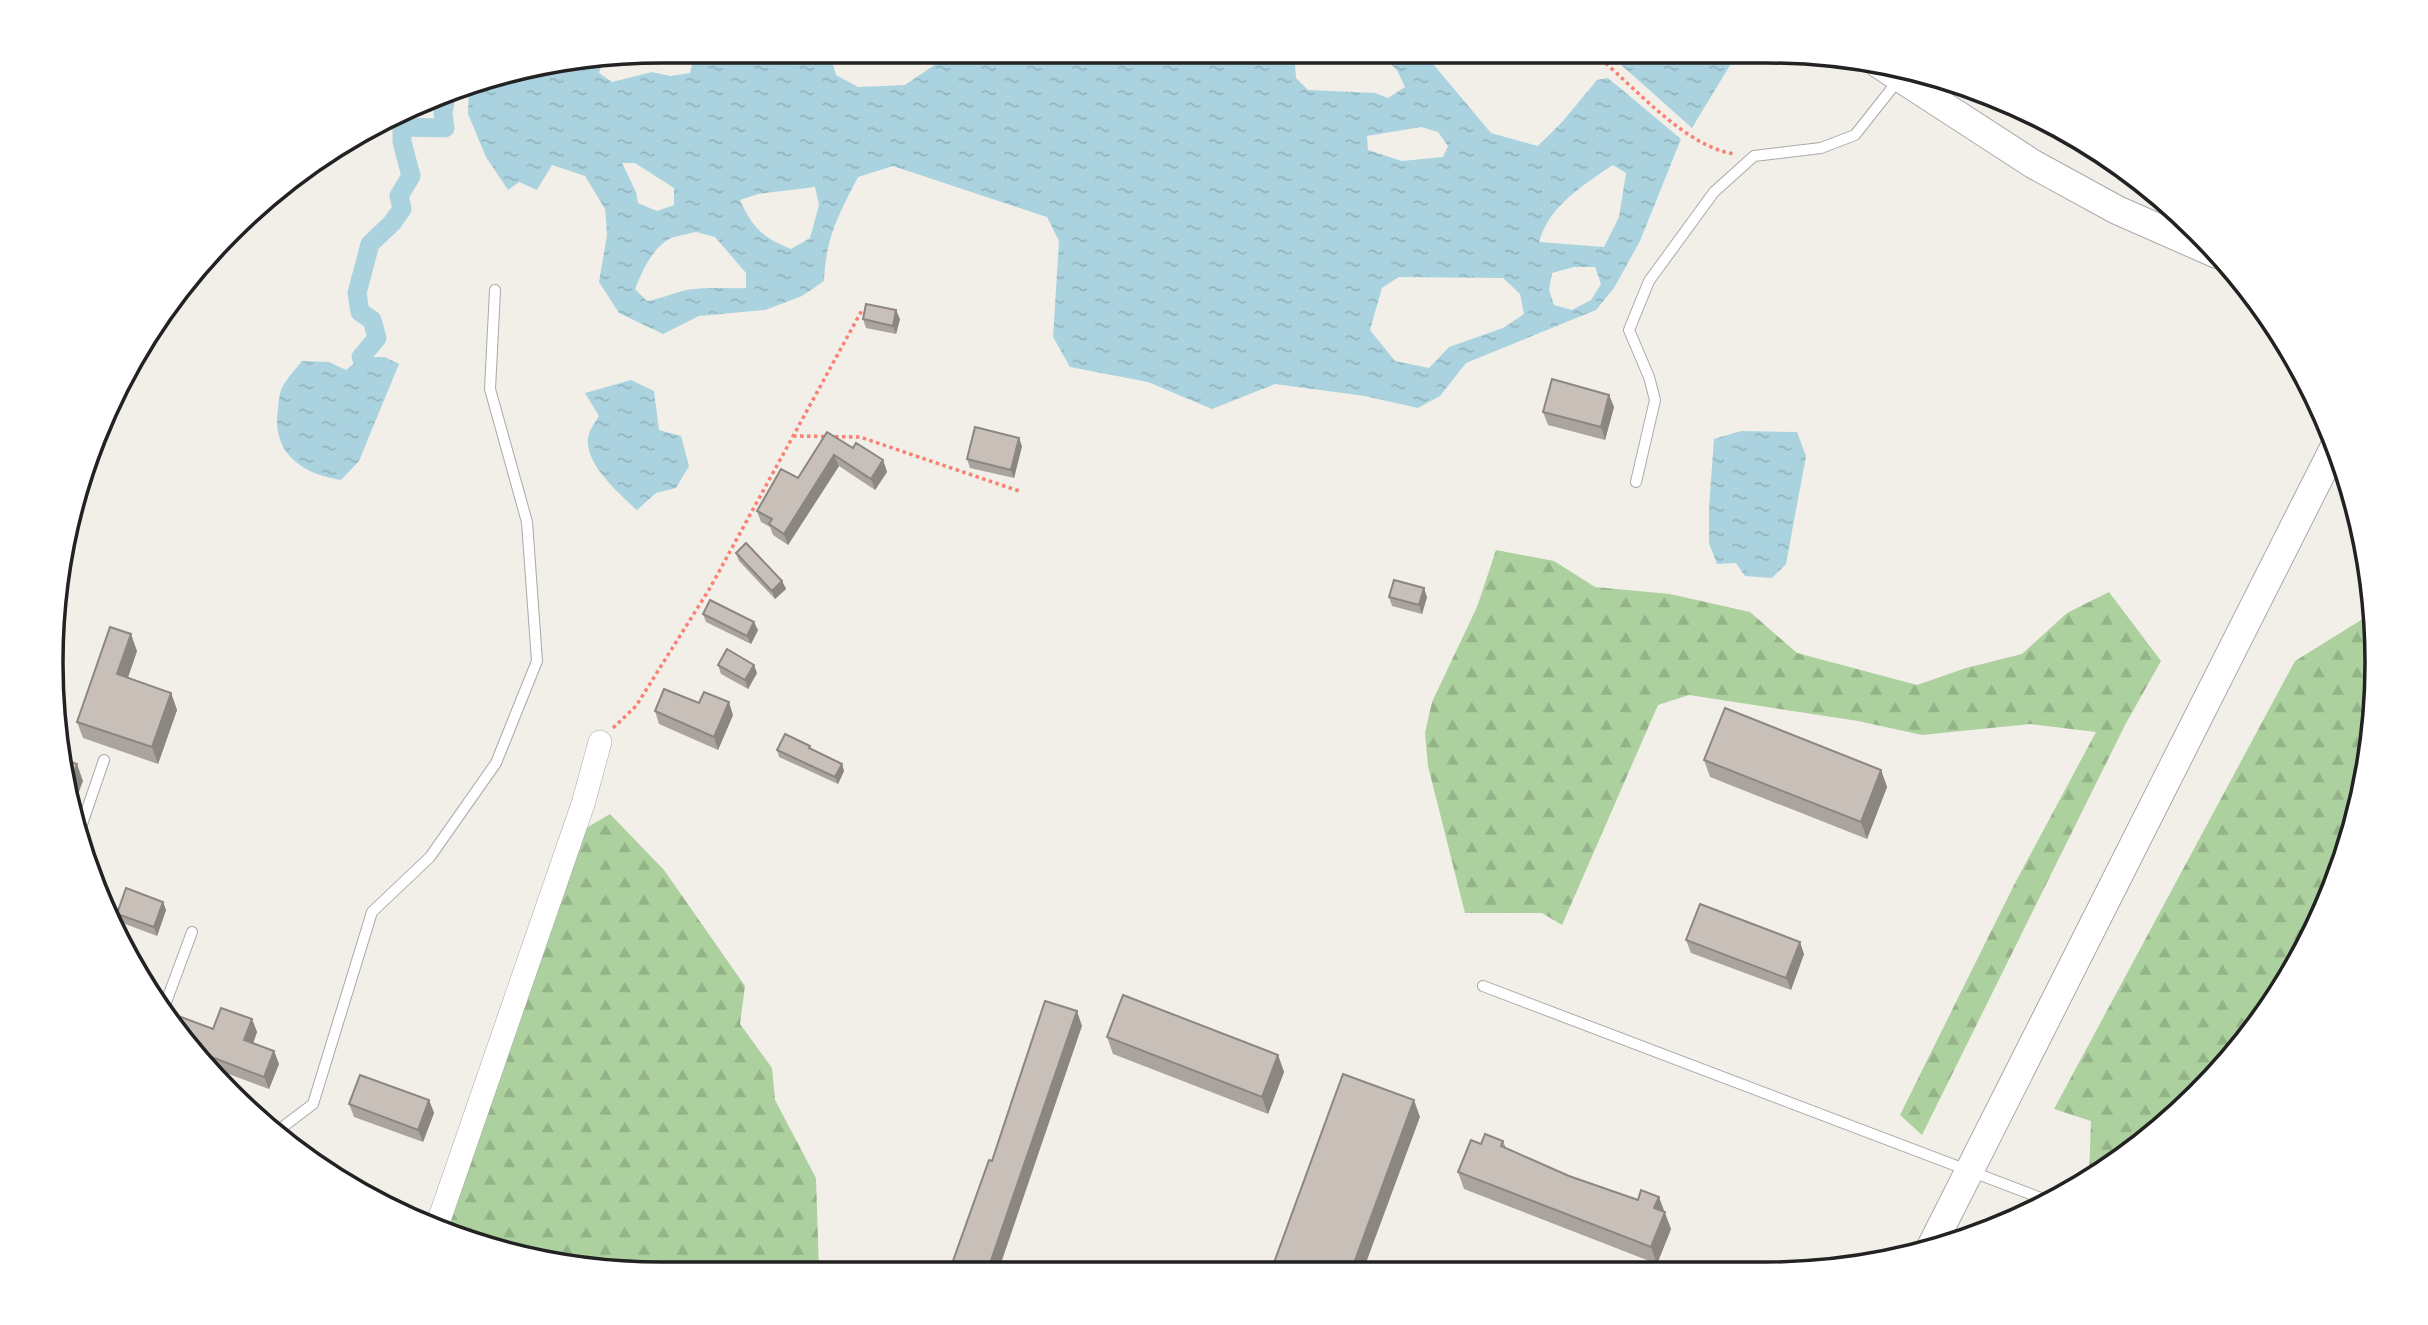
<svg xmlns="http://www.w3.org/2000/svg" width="2428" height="1325" viewBox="0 0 2428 1325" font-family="Arial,sans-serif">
  <defs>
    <pattern id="forest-firs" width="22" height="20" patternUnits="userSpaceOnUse" patternTransform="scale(1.75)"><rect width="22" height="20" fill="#add19e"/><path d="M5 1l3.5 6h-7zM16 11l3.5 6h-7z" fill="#95b388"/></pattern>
    <pattern id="water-ripples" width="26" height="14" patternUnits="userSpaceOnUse" patternTransform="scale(1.75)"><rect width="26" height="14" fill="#aad3df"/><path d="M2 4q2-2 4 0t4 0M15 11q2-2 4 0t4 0" fill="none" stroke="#92b5bf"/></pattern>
  </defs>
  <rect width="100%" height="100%" fill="#f2efe9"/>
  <path fill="url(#forest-firs)" d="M1496,550L1554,561L1595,587L1670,594L1750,612L1797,653L1917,685L1966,668L2022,654L2067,613L2109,592L2161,661L2125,725L1922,1135L1900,1115L2014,885L2096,732L2030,724L1922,735L1858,721L1689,695L1658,705L1562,925L1542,913H1465L1428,766L1425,733L1432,702L1477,607Z
    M2374,612L2376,622L2372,742L2345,859L2295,968L2225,1066L2106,1171L2091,1178L2089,1177L2091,1121L2054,1109L2295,661Z
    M610,814L664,870L745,986L740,1024L772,1068L775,1100L816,1178L819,1272L623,1273L504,1253L446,1229L581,831Z"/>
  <path fill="url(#water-ripples)" fill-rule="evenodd" d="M688,51H705L720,64L749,57L758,51H829L836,75L858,87L905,85L943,59L941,51H1180L1193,63L1232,64L1273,56L1281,51L1329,52L1295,64L1296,78L1308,90L1375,93L1388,98L1405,87L1397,70L1377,52H1423L1491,133L1538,146L1563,121L1597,80L1608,78L1681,139L1640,241L1614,288L1596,310L1466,363L1440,396L1418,408L1365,396L1275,384L1212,409L1148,382L1070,367L1053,337L1059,241L1047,217L893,166L858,177C838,216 826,237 824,281L802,296L765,310L699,316L663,334L619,313L599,282L607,235L605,209L585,176L552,165L537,190L519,182L508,190L486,157L468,114L469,83L603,61L599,73L612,82L652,72L670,76L690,73L693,61ZM1421,127L1438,132L1448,146L1443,157L1402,161L1368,150L1367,136ZM622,163H635L674,188V205L657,211L638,203L636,192ZM1613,165L1626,173L1619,217L1604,247L1539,242C1549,206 1583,185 1613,165ZM815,187L819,205L810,238L791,249C763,238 752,227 740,200L758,194ZM696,232L715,237L746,273V288C724,289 700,286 679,292C667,295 660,299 647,301L635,289C642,271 654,244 674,237C681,235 689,234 696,232ZM1574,267H1595L1601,284L1591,300L1572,310L1554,305L1549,290L1552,273ZM1399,277L1503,278L1520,294L1524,314L1503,328L1449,347L1429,368L1395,361L1370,330L1382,288Z
    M1631,52H1738L1692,128L1619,63Z
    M361,357H385L399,364L359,461L341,480C301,474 271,452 278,409C279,402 279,394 282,388C287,378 295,370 302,361L329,362L346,370Z
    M631,380L654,391L659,430L681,436L689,466L676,488L656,493L637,510C619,493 578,459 590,431C592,426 596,421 599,416L585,393Z
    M1741,431L1797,432L1806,456L1786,564L1772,578L1745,576L1736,563L1717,564L1709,543V507L1714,439Z"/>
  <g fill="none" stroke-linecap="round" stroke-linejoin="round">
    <path stroke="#aad3df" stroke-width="19" d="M361,357L377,338L372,320L360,312L357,293L370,244L392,223L402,209L399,196L411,176L402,142V127L445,128L443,114L446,94"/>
    <g stroke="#a9a9a9" stroke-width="12">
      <path id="service" d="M1636,482L1655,400L1649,377L1629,330L1649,281L1714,192L1754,156L1821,148L1855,135L1900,78
        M81,827L104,760
        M1483,986L2046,1200
        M165,1005L192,932
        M280,1129L313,1104L372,912L430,857L496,763L537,661L527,522L490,389L495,290"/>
    </g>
    <g stroke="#a9a9a9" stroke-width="24">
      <path id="minor" d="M437,1226L583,804L600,742"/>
    </g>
    <g stroke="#a9a9a9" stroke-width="30">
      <path id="tertiary" d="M1879,64L2033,164L2117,210L2217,254
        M1930,1249L2335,446"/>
    </g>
    <path stroke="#fa8072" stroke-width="3.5" stroke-dasharray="3.5 3.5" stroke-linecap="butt" d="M1598,52L1603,61C1638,91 1688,148 1735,154
      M793,436L860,437L1019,491
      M613,728L636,706L710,588L862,310"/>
    <use href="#service" stroke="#fff" stroke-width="10"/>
    <use href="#minor" stroke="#fff" stroke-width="23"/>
    <use href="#tertiary" stroke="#fff" stroke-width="28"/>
  </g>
  <path fill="#aba49e" d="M863,319H900L896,334L866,328Z
    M1609,395L1614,407L1605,440L1548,425L1543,412Z
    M827,432L853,448L883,460L887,472L875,490L839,466L788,545L773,535L770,527L761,522L757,511L798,478Z
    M1022,446L1014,478L970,468L967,459Z
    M736,553L782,581L786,589L775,599L739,561Z
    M1389,597H1427L1422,614L1392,606Z
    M703,614L758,630L751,644L706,622Z
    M137,651L128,678L171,693L177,710L158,764L83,738L77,722Z
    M718,665L757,673L748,689L721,674Z
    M699,703L733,715L718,750L659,724L655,711Z
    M811,749L842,764L844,771L838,784L779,757L777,750Z
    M1704,760L1881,770L1887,787L1867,839L1710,777Z
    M163,902L166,910L157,936L120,922L117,914Z
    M1686,940L1804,954L1791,990L1691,953Z
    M172,1016L213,1029L252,1019L257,1032L253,1044L274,1051L279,1064L269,1089L202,1064Z
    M1107,1037L1278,1055L1284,1072L1268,1114L1113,1054Z
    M429,1100L434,1113L423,1142L354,1117L349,1104Z
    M1503,1141L1506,1148L1569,1176L1664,1212L1671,1229L1657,1264L1464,1189L1458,1172L1481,1144Z"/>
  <path fill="#8b8681" d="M896,310L900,319L896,334L893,326Z
    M1609,395L1614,407L1605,440L1601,427Z
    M1019,438L1022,446L1014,478L1011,470Z
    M834,455L839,466L788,545L784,534Z
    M883,460L887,472L875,490L871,479Z
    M782,581L786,589L775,599L772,591Z
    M1424,588L1427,597L1422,614L1419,605Z
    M754,622L758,630L751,644L747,636Z
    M131,634L137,651L123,691L117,674Z
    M754,665L757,673L748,689L745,680Z
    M171,693L177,710L158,764L152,747Z
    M729,702L733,715L718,750L714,737Z
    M77,764L83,781L75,802L71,782Z
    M842,764L844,771L838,784L835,777Z
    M1881,770L1887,787L1867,839L1861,822Z
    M163,902L166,910L157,936L154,927Z
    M1800,942L1804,954L1791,990L1786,978Z
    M1077,1011L1082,1026L998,1272H987Z
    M252,1019L257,1032L249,1053L244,1040Z
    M274,1051L279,1064L269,1089L264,1077Z
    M1278,1055L1284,1072L1268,1114L1262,1097Z
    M429,1100L434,1113L423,1142L418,1130Z
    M1414,1100L1420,1117L1363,1271H1351Z
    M1659,1197L1671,1229L1657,1264L1651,1247L1654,1208Z"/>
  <path fill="#c7bfb8" stroke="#8b8681" stroke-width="2" d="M866,304L896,310L893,326L863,319Z
    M1552,379L1609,395L1601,427L1543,412Z
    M975,427L1019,438L1011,470L967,459Z
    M827,432L853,448L856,443L883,460L871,479L834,455L784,534L769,524L772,519L757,511L781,469L798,478Z
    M746,543L782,581L772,591L736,553Z
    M1394,580L1424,588L1419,605L1389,597Z
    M710,600L754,622L747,636L703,614Z
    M110,627L131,634L117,674L171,693L152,747L77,722Z
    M727,649L754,665L745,680L718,665Z
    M664,689L699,703L704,692L729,702L714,737L655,711Z
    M1725,708L1881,770L1861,822L1704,760Z
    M785,734L810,746L809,748L842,764L835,777L777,750Z
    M66,760L77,764L71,782Z
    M126,888L163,902L154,927L117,914Z
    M1700,904L1800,942L1786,978L1686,940Z
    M1123,995L1278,1055L1262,1097L1107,1037Z
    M1045,1001L1077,1011L987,1272H949L989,1160L992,1161Z
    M221,1008L252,1019L244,1040L274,1051L264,1077L193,1050L172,1016L173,1014L213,1029Z
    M1343,1074L1414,1100L1351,1271H1271Z
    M360,1075L429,1100L418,1130L349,1104Z
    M1485,1134L1503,1141L1501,1146L1569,1176L1638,1200L1641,1190L1659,1197L1654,1208L1665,1212L1651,1247L1458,1172L1471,1140L1481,1144Z"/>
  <path d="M0 0H2428V1325H0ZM662 63H1766A599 599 0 0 1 2365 662V663A599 599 0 0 1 1766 1262H662A599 599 0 0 1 63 663V662A599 599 0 0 1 662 63Z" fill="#fff" fill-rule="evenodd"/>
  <path fill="none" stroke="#222" stroke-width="3.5" d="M662 63H1766A599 599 0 0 1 2365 662V663A599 599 0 0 1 1766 1262H662A599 599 0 0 1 63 663V662A599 599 0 0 1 662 63Z"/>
</svg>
